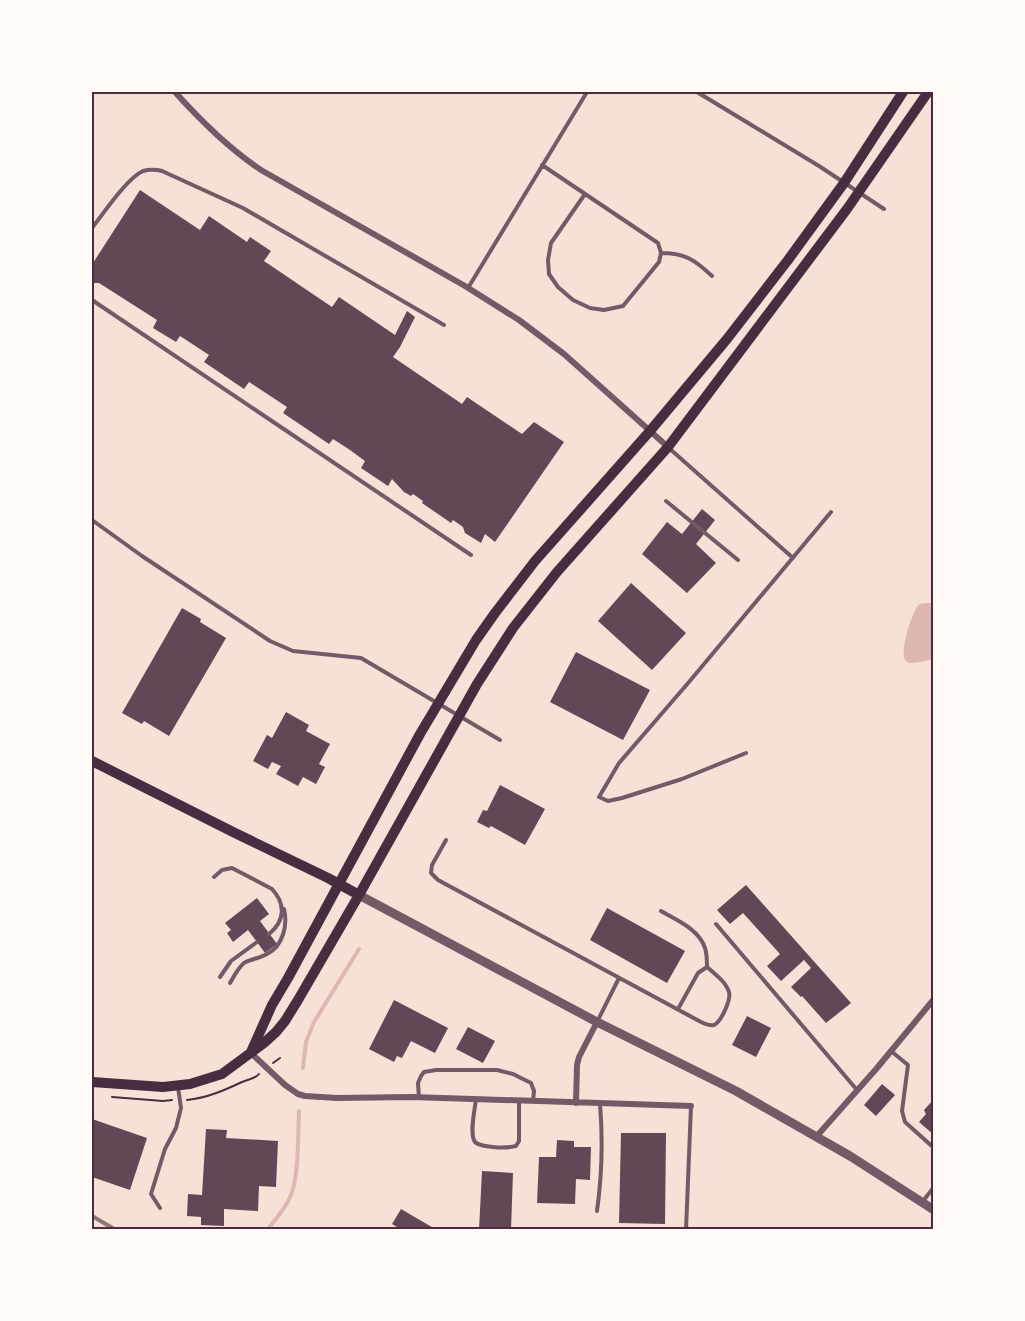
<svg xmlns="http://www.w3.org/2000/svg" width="1025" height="1321" viewBox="0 0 1025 1321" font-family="'DejaVu Sans',sans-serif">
  <rect width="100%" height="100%" fill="#f7e1d7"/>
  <path fill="#dcb8b0" d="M925,603H933V659L922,662L909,663C905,660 904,660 904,655C902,644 912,613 919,604Z"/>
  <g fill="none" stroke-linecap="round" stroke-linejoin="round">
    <path stroke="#dcb8b0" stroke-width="4" d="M303,1068L306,1042L314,1022L359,949
      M267,1230C276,1219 286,1208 291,1195C299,1175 298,1133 299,1111"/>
  </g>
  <path fill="#644757" d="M140,190L200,230L209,216L247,242L250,237L271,251L264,261L332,307L339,297L395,335L407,311L415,317L400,347L393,357L462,404L467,397L522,434L534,422L564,442L495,542L485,534L481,543L465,533L463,527L453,520L451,523L422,503L423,501L413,494L411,496L404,492L392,479L388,486L361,468L365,461L350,450L333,439L329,444L283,413L287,407L249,382L244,389L204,362L209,355L180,336L176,342L153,328L157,320L99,283H92V264L93,263Z
    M702,509L715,520L696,544L716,563L687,593L642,554L667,522L682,534Z
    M631,583L686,633L652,670L598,621Z
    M182,608L201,619L200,622L226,638L169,736L144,721L142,724L122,713Z
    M576,652L650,690L623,740L550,702Z
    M286,712L309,725L306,731L330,744L319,764L325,767L316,784L303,777L298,786L276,774L281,766L272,762L268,769L253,761L267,735L272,738Z
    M500,785L545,809L525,845L491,826L489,828L477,822L483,810L487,811Z
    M746,885L851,1003L826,1023L802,996L801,997L791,987L811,968L804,960L781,981L767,966L780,954L743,913L730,924L717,910Z
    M257,898L269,914L260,921L277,944L265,953L248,930L233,942L227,933L231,930L225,923Z
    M607,908L685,951L667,983L590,940Z
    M394,1000L448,1028L435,1053L411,1041L402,1058L397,1056L394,1062L369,1049Z
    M747,1016L771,1028L756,1057L732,1045Z
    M468,1027L495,1041L483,1063L456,1049Z
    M882,1084L895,1095L876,1116L864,1105Z
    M934,1099V1135L919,1122L926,1114L924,1110Z
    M92,1119L147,1138L130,1190L92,1177Z
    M206,1129L227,1130L226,1138L278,1141L276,1187L259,1186L258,1211L224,1209V1226L201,1225V1217L187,1216L188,1194L202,1195Z
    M621,1133H666L665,1224L619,1223Z
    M557,1140L574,1141V1147H591L590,1180L576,1179L575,1204L537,1203L539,1157H556Z
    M482,1171L513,1173L511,1230H479Z
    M401,1209L437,1230H402L392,1224Z"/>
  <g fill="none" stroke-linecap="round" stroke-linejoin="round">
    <path stroke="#4a2c40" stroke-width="2" d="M273,1063L280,1058
      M112,1097L163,1101L172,1100
      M187,1100C207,1098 225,1090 242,1082C249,1079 255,1079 259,1074"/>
    <path stroke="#755966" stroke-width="4" d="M697,92L819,166L884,209
      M542,165L658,243L661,253L659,262L623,306L604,310L590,308L573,300L558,287L549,274L548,260L551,243L585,194
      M92,228C103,214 127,178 143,171C150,169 155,169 162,171L243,208L444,325
      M661,253C685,253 695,260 712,276
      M468,288L587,92
      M92,300L471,555
      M670,449L793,558
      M666,501L738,560
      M92,520L142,556L270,641L293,651L361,658L500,740
      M746,753L682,779L622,798L608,801L599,797L619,763L689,682L831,512
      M446,840L432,865L431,873L438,880L701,1022C705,1024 709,1026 714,1025C722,1021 731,999 729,992C726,982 715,974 707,967C707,961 707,954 705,948C699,929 676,920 661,911
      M214,877L222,870L232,868L272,889C286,904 285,921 269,934
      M716,924L857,1090
      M220,977L231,961L257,942
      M230,983C234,976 238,968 244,963C251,959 260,958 267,954C283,946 288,925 284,909
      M678,1009L698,973L707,967
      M598,1020L619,978
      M891,1051L908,1065L902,1111L905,1122L934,1148
      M419,1098L418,1083L421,1076L424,1072L436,1070H497L513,1074L531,1083L534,1091L533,1101
      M476,1099C475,1109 469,1134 475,1142C479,1146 487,1146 493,1147C501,1148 508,1148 516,1146L519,1141V1101
      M923,1201L934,1187
      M160,1208L151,1194L165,1149L176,1128L181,1108L178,1087
      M597,1211C602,1175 603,1140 600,1104
      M686,1230L691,1106"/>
    <path stroke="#755966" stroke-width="6" d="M175,92C201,121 228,148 261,170L465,286L519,320L564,354L668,447
      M251,1053L285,1085L298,1094L305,1096L337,1098L412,1097L691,1106
      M576,1103L577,1065L579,1057L597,1022
      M816,1137L877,1068L934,999"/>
    <path stroke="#755966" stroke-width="9" d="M359,895L597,1022L736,1091L850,1156L934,1210"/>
    <path stroke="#4a2c40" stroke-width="10" d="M92,761L235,833L328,878L359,895
      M251,1052L272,1005L288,978L420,734L476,640L495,613L535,561L650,431L727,339L788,260L844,183L903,92
      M92,1082L163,1087L190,1084L222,1074L264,1043L276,1032L285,1021L298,1000L359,895L477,684L513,628L557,572L668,447L847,209L928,92"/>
    <path stroke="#8f747c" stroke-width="4" d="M92,1216L116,1230"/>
  </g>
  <rect width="1025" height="1321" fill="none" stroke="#fffaf5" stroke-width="186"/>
  <rect x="93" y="93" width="839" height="1135" fill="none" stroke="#4a2c40" stroke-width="2"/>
</svg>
